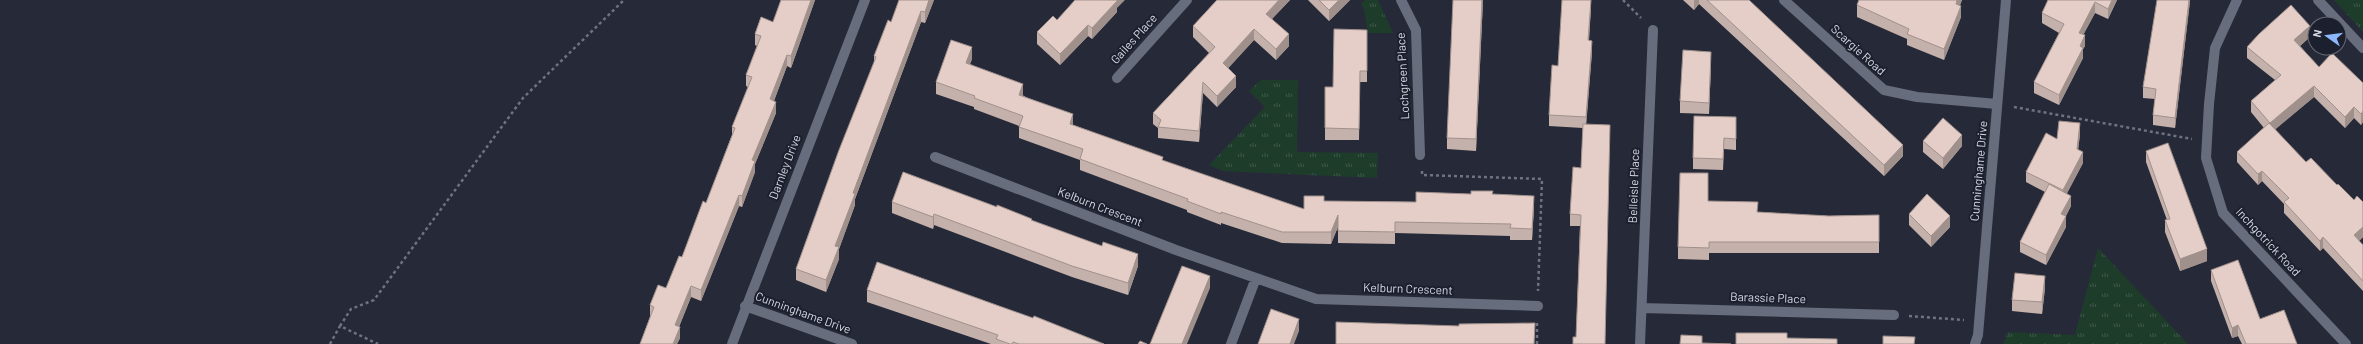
<svg xmlns="http://www.w3.org/2000/svg" width="2363" height="344" viewBox="0 0 2363 344" font-family="Barlow,sans-serif">
  <defs>
    <pattern id="grass-tufts" width="24" height="20" patternUnits="userSpaceOnUse"><rect width="24" height="20" fill="#1e3c2a"/><path d="M3 7l-1-3M5 7V3M7 7l1-3M15 17l-1-3M17 17v-4M19 17l1-3" fill="none" stroke="#3e5849"/></pattern>
  </defs>
  <rect width="100%" height="100%" fill="#262a38"/>
  <path fill="url(#grass-tufts)" d="M1365,0H1378L1393,33H1368L1364,9L1361,4Z
    M2334,0H2363V32Z
    M1261,80H1298L1297,152L1378,153L1377,178L1223,171L1209,165L1265,107L1249,91Z
    M2098,248L2188,344H2003L2008,332L2075,335Z"/>
  <g fill="none" stroke-linecap="round" stroke-linejoin="round">
    <path stroke="#6f727f" stroke-width="2.5" stroke-dasharray="3 3" stroke-linecap="butt" d="M1623,0L1641,18
      M2014,107L2192,139
      M1422,171V175L1542,179L1538,291
      M1909,316L1964,320
      M340,326L351,309L374,300L523,98L624,0
      M330,344L340,326L378,344
      M1537,344V322"/>
    <path stroke="#686d7e" stroke-width="10" d="M1401,0L1416,30L1420,155
      M1784,0L1884,90L1917,97L1997,104
      M2237,0L2215,48L2209,104L2206,158L2223,213L2346,344
      M2318,0L2363,48
      M1117,78L1187,0
      M935,157L1176,250L1316,299L1538,306
      M745,306L852,344
      M1642,308L1894,315
      M732,344L865,0
      M1231,344L1256,278
      M1640,344L1653,30
      M1975,344L1978,335L2006,0"/>
  </g>
  <path fill="#c5b1ac" d="M781,0H815L791,68L787,66L774,101L776,113L755,164V172L742,207L739,206L701,301L691,297L679,327L680,338L677,344H640L650,317V305L666,288L682,257L706,203L732,135V127L748,87L746,86V75L757,46L755,45V34L773,22Z
    M934,0L925,23L921,22L855,199V205L839,249V259L826,292L796,280V269L874,64V56L891,22Z
    M1217,0H1290L1272,19L1289,46L1276,60L1254,40L1228,68L1236,87L1217,107L1203,93L1199,142L1158,138V128L1153,124V113L1209,53L1193,37V26Z
    M1308,0H1350L1329,21Z
    M1483,0L1476,151L1447,149V138Z
    M1683,0H1749L1903,156L1884,176L1699,4L1694,10Z
    M1859,0H1962L1960,5L1961,17L1944,60L1907,45V39L1857,17V5Z
    M2048,0H2117L2108,19L2095,13L2083,35L2085,46L2083,49V58L2059,105L2034,93V82L2059,33L2042,23V13Z
    M2190,0L2175,128L2153,125V115L2155,99L2143,98V87Z
    M1591,7L1589,41L1592,52L1586,124L1576,337L1580,226H1570V214L1581,168L1583,128L1549,126V115L1558,66Z
    M1117,8V12L1092,39L1088,36L1060,65L1037,44V32L1057,20Z
    M1367,30V82H1360L1359,140H1325V87H1333Z
    M2310,37L2300,46L2319,67L2363,83V122L2361,125L2354,118L2345,128L2314,97L2275,129L2363,237L2359,241L2363,245V291L2323,248L2320,251L2284,213V204L2262,181L2258,185L2237,162V152L2264,128L2251,112V101L2275,80L2247,58V47Z
    M972,59L970,64L1073,125L1163,161L1304,209L1324,201L1416,202L1492,194L1534,207L1532,240H1510V236L1395,233V244L1338,243V227L1331,244L1282,243L1221,223V225L1187,212V210L1080,170V160L1019,138V126L974,109V107L936,94V82Z
    M1711,63L1709,114L1680,113V101Z
    M1736,129V150L1724,149L1723,170L1693,169V158Z
    M2080,134L2078,150L2083,163L2067,193L2071,206L2066,216V227L2046,265L2020,252V242L2045,192L2026,182V172L2057,139Z
    M1923,141L1962,146L1943,169L1923,152Z
    M2146,151L2207,261L2180,271L2165,232V220H2167L2146,162Z
    M1708,201L1758,212L1829,216L1879,215V253H1709V260L1678,259V247Z
    M892,202L1032,221L1102,246L1138,266L1128,295L1072,277L934,225L933,229L892,213Z
    M1909,214L1950,227L1931,247L1909,225Z
    M2211,270L2260,319L2297,344H2242L2238,336L2232,338L2211,281Z
    M2045,288L2042,314L2012,311V300Z
    M867,290L1104,344H991L867,302Z"/>
  <path fill="#a0908c" d="M811,0H815L791,68V56Z
    M929,0H934L925,23V12Z
    M1116,0H1125L1117,8V12L1092,39V28Z
    M1279,0H1290L1266,25V14Z
    M1339,0H1350L1329,21V10Z
    M1482,0H1483L1476,151V139Z
    M1591,0V7L1588,52V40Z
    M1694,0H1699V4L1694,10Z
    M1957,0H1962L1956,15V4Z
    M2112,0H2117L2108,19V9Z
    M2189,0H2190V2L2175,128V118Z
    M2095,2V13L2079,43V33Z
    M1961,6V17L1944,60V49Z
    M921,11V22L855,199V205L839,249V259L826,292V280L835,246L853,193Z
    M1088,25V36L1060,65V54Z
    M2310,26V37L2294,51V40Z
    M1254,29V40L1223,74V63Z
    M1289,34V46L1276,60V49Z
    M2085,35V46L2083,49V58L2059,105V95Z
    M1592,41V52L1586,128V117Z
    M972,47V59L966,74V63Z
    M1711,52V63L1709,114V103Z
    M787,55V66L770,111V99Z
    M1236,76V87L1217,107V96Z
    M1203,82V93L1199,142V131Z
    M1023,84V96L1019,95Z
    M2314,86V97L2270,134V123Z
    M776,102V113L755,164V172L742,207V196L752,160Z
    M2354,107V118L2345,128V117Z
    M2363,111V122L2361,125V114Z
    M1073,114V125L1070,124Z
    M2080,123V134L2077,160V149Z
    M1962,135V146L1943,169V158Z
    M1903,145V156L1884,176V165Z
    M2083,152V163L2063,201V190Z
    M2262,171V181L2258,185V174Z
    M739,195V206L701,301V290Z
    M1534,196V207L1532,240V229Z
    M2071,196V206L2061,224V214Z
    M934,214V225L933,229V217Z
    M1338,215V226L1331,244V232Z
    M1950,216V227L1931,247V236Z
    M2066,216V227L2046,265V255Z
    M2363,227V237L2354,246V235Z
    M2323,237V248L2320,251V241Z
    M2207,249V261L2180,271V259Z
    M1138,254V266L1128,295V283Z
    M1210,276V288L1187,344H1182Z
    M2045,276V288L2042,314V302Z
    M691,286V297L675,336V325Z
    M1299,319V331L1294,344H1290Z
    M2238,325V336L2232,338V328Z
    M680,327V338L677,344H673Z"/>
  <path fill="#e5cec8" stroke="#a0908c" d="M781,0H811L791,56L787,55L770,99L776,102L752,160L755,161L742,196L739,195L701,290L691,286L675,325L680,327L673,344H640L654,307L650,305L658,285L666,288L679,256L682,257L703,201L706,203L735,128L732,127L752,77L746,75L761,36L755,34L761,17L773,22Z
    M899,0H929L925,12L921,11L853,193L855,194L835,246L839,247L826,280L796,269L839,150L876,57L874,56L888,20L891,22Z
    M1075,0H1117V1L1092,28L1088,25L1060,54L1037,32L1053,16L1057,20Z
    M1217,0H1279L1266,14L1289,34L1276,49L1254,29L1223,63L1236,76L1217,96L1203,82L1199,131L1158,127L1161,120L1153,113L1215,47L1193,26Z
    M1319,0H1339L1329,10Z
    M1453,0H1482L1476,139L1447,138Z
    M1562,0H1591L1588,40L1592,41L1586,117L1549,115L1552,65L1558,66Z
    M1707,0H1749L1903,145L1884,165Z
    M1859,0H1957L1956,4L1961,6L1944,49L1907,34L1909,29L1857,5Z
    M2048,0H2112L2108,9L2095,2L2079,33L2085,35L2080,46L2083,48L2059,95L2034,82L2064,24L2042,13Z
    M2157,0H2189L2175,118L2153,115L2156,89L2143,87Z
    M2291,5L2310,26L2294,40L2319,67L2332,53L2363,83V111L2361,114L2354,107L2345,117L2314,86L2270,123L2251,101L2281,75L2247,47L2259,34Z
    M1334,29L1367,30V71H1360L1359,129L1325,128V87H1333Z
    M951,40L972,47L966,63L1023,84L1019,95L1073,114L1070,124L1163,157L1162,160L1304,209V196H1324V201L1416,202V192L1471,194V191H1493L1492,194L1534,196L1532,229L1510,228L1511,224L1395,222V232L1338,231V215L1331,232H1282L1221,212V214L1187,201L1188,199L1080,159L1083,149L1019,127L1023,116L974,98L975,96L936,82Z
    M1683,50L1711,52L1709,103L1680,101Z
    M1694,116L1736,117V139L1724,138L1723,159L1693,158Z
    M1943,118L1962,135L1943,158L1923,141Z
    M2059,121L2080,123L2077,149L2083,152L2063,190L2026,172L2046,133L2057,139Z
    M2269,123L2306,162L2311,158L2337,185L2338,184L2354,200L2357,196L2363,202V227L2354,235L2363,245V281L2323,237L2320,241L2284,202L2289,198L2262,171L2258,174L2237,152Z
    M1583,124L1610,125L1605,344H1573V337H1576L1581,215L1570,214L1573,167L1581,168Z
    M2168,143L2207,249L2180,259L2165,220L2170,219L2146,151Z
    M903,172L997,207V205L1032,219L1031,220L1102,246L1103,242L1138,254L1128,283L1072,266L934,214L933,217L892,202Z
    M1680,173H1708V201L1758,202L1757,212L1829,216L1879,215V242H1709V248L1678,247Z
    M2049,184L2071,196L2061,214L2066,216L2046,255L2020,242Z
    M1927,194L1950,216L1931,236L1909,214Z
    M2238,260L2260,319L2284,310L2297,344H2246L2238,325L2232,328L2211,270Z
    M877,262L999,306L1033,318L1034,316L1104,344H1019L1013,342L1012,344H1010L996,339L998,335L867,290Z
    M1182,266L1210,276L1182,344H1150Z
    M2015,273L2045,276L2042,302L2012,300Z
    M1271,309L1299,319L1290,344H1258Z
    M1336,322L1459,326V324L1535,323L1534,344H1336Z
    M1736,333H1787V338L1837,339V344H1736Z
    M1681,335L1702,336V343L1731,344H1680Z
    M1883,336L1915,337L1914,344H1883Z
    M1140,341L1147,344H1138Z"/>
  <g text-anchor="middle" stroke-width="4" stroke-linejoin="round" paint-order="stroke">
    <g font-size="12" fill="#d6d9e3" stroke="#1c202e">
      <text transform="translate(1134 39) rotate(-48)" y="4">Gailes Place</text>
      <text transform="translate(1858 50) rotate(42)" y="4">Scargie Road</text>
      <text transform="translate(1403 76) rotate(-93)" y="4">Lochgreen Place</text>
      <text transform="translate(785 167) rotate(-69)" y="4">Darnley Drive</text>
      <text transform="translate(1979 171) rotate(-85)" y="4">Cunninghame Drive</text>
      <text transform="translate(1634 186) rotate(-88)" y="4">Belleisle Place</text>
      <text transform="translate(1100 207) rotate(21)" y="4">Kelburn Crescent</text>
      <text transform="translate(2268 242) rotate(47)" y="4">Inchgotrick Road</text>
      <text transform="translate(1408 289) rotate(2)" y="4">Kelburn Crescent</text>
      <text transform="translate(1768 298) rotate(2)" y="4">Barassie Place</text>
      <text transform="translate(803 313) rotate(20)" y="4">Cunninghame Drive</text>
    </g>
  </g>
  <g transform="translate(2327 36) rotate(284)"><circle r="19" fill="#1c202e" stroke="#666a76"/>
  <path d="M0-3L7 15L0 10L-7 15Z" fill="#8db9fc"/>
  <text y="-6" font-size="11" font-weight="bold" text-anchor="middle" fill="#d6d9e3">N</text>
  </g>
</svg>
